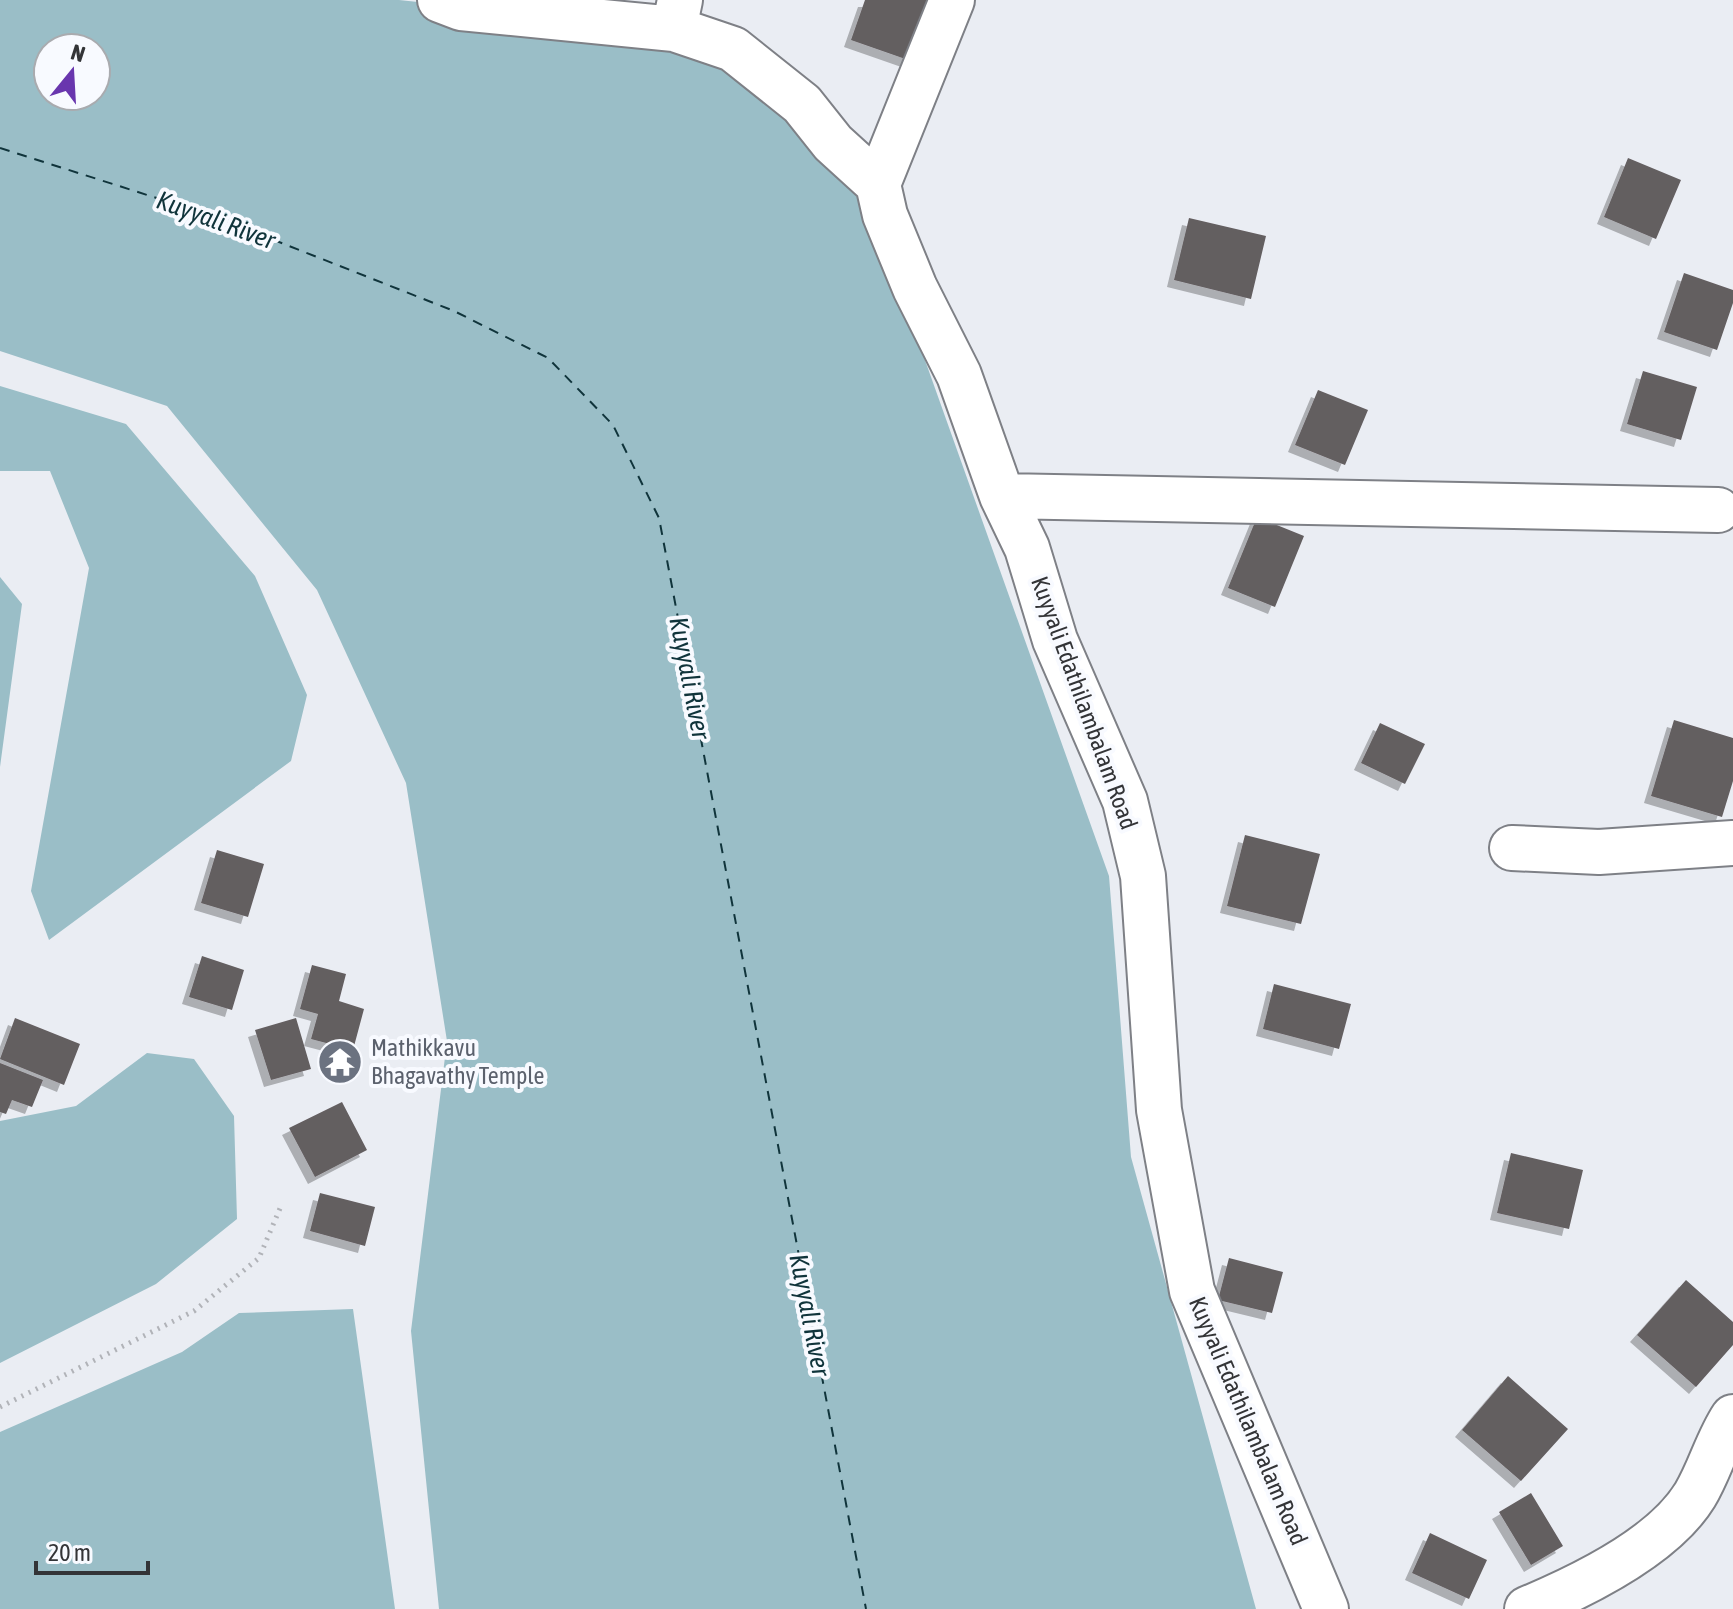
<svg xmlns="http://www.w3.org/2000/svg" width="1733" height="1609" viewBox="0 0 1733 1609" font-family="'Asap Condensed',sans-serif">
  <defs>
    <filter id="shadow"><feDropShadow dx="-7" dy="7" stdDeviation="0" flood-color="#0004"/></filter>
  </defs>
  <rect width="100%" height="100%" fill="#eaedf3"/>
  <path fill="#9abec7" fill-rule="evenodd" d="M0,0H399L673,29L751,82L826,158L875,220L1109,876L1131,1157L1256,1609H439L411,1331L447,1041L406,783L317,590L167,406L0,351ZM48,48H96V96H48Z
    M0,386L126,424L255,576L307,695L291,761L49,940L31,891L89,568L50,471H0Z
    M0,577L22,604L0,767Z
    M147,1053L194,1059L234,1116L237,1219L156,1284L0,1363V1121L76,1106Z
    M353,1309L395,1609H0V1432L182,1352L239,1313Z"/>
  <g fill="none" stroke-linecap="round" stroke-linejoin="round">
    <path stroke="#10343b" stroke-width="2" stroke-dasharray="10 8" stroke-linecap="butt" d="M0,148L213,216L454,311L548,358L613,425L659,518L866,1609"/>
  </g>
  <path fill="#645e60" filter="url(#shadow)" d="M865,0H936L914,62L851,40Z
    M1628,158L1681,180L1656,239L1604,217Z
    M1189,218L1266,236L1251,299L1174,280Z
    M1684,273L1733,290V303L1717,350L1664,332Z
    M1643,371L1697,387L1681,440L1627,424Z
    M1318,390L1368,410L1345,465L1295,445Z
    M1257,517L1304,536L1275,607L1228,588Z
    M1674,720L1733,738V781L1722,817L1651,796Z
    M1380,723L1425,744L1405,784L1361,763Z
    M1245,835L1320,854L1301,924L1227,906Z
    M217,850L264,864L248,917L201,903Z
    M202,956L244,970L232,1010L189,997Z
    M312,965L346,974L339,1001L364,1009L353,1050L311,1039L318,1014L300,1009Z
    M1274,984L1351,1004L1339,1049L1263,1029Z
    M15,1018L80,1044L64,1085L0,1059Z
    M296,1018L311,1069L271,1080L255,1030Z
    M0,1063L43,1080L32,1107L12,1100L6,1114L0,1112Z
    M342,1102L367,1150L315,1177L289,1128Z
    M1511,1153L1583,1170L1569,1229L1497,1213Z
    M320,1193L375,1207L365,1246L310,1231Z
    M1229,1258L1283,1272L1272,1313L1218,1300Z
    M1686,1280L1733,1322V1345L1696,1387L1637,1335Z
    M1508,1376L1568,1429L1521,1481L1462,1430Z
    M1531,1493L1563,1546L1531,1565L1499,1512Z
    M1430,1533L1487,1560L1469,1599L1412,1573Z"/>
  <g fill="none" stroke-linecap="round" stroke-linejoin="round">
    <g stroke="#7e8086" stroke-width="48">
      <path id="street" d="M440,0L461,8L674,29
        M680,0L674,29L733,49L802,104L833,143L878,184L885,215L915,288L959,375L1002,496L1027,548L1055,640L1125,801L1143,876L1159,1110L1192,1291L1326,1609
        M878,184L952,0
        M1002,496L1718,510
        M1512,848L1599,852L1733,843
        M1527,1609C1582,1586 1663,1547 1695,1495C1710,1470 1717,1441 1733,1417"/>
    </g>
    <path stroke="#b1b3b8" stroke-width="5" stroke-dasharray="2 6" stroke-linecap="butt" d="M0,1407L194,1311L259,1258L281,1206"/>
    <use href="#street" stroke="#fff" stroke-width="44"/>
  </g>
  <defs>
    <g id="temple-disc" transform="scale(2.3)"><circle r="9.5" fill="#6b7280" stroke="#f8faff"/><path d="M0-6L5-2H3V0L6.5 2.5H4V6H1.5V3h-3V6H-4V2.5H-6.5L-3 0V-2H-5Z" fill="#fff"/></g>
  </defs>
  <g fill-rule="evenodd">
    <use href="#temple-disc" x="340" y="1062"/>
  </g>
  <g text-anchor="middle" stroke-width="8" stroke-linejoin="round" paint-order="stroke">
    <g font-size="24" fill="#333437" stroke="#f8faff">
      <text transform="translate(1084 703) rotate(70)" y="8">Kuyyali Edathilambalam Road</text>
      <text transform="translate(1248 1421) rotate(67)" y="8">Kuyyali Edathilambalam Road</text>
    </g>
    <g font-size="24" fill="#5b616d" stroke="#f8faff" text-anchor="start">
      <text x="371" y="1056">Mathikkavu<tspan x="371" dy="28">Bhagavathy Temple</tspan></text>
    </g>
    <g font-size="26" font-style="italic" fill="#10343b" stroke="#f8faff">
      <text transform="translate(216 220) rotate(20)" y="9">Kuyyali River</text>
      <text transform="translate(690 678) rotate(79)" y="9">Kuyyali River</text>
      <text transform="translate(810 1315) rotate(79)" y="9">Kuyyali River</text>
    </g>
  </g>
  <g transform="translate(72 72) rotate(18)"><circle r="38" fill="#f8faff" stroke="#a9abaf" stroke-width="2"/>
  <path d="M0-6L14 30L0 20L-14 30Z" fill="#6936ae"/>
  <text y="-12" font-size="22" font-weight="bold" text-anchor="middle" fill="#333437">N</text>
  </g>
  <path d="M36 1561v12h112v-12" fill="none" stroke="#333437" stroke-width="4"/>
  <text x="48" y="1561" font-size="24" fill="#333437" stroke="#f8faff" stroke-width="6" paint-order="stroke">20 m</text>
</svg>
